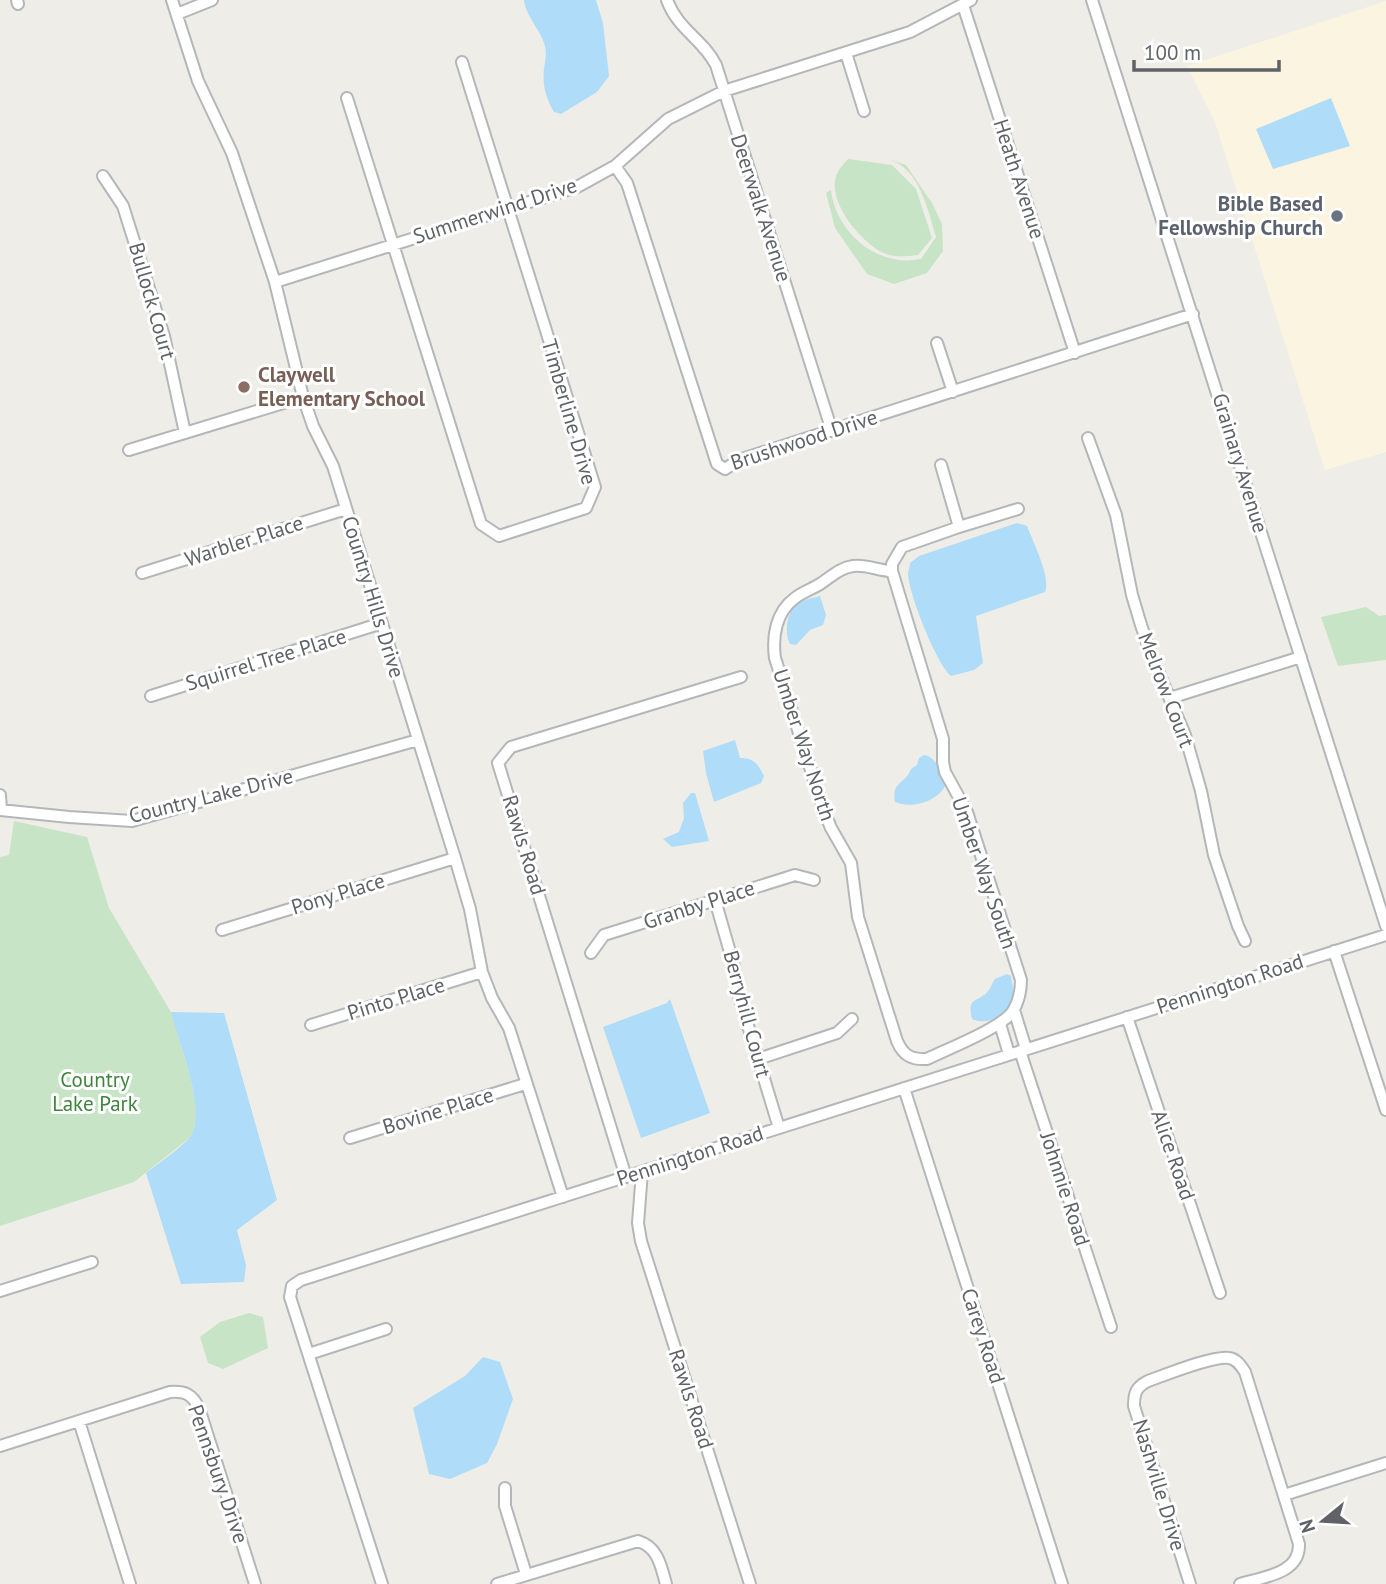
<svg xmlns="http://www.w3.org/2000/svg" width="1386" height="1584" viewBox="0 0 1386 1584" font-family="'PT Sans',sans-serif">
  <rect width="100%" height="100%" fill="#efede7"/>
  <path fill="#fbf4e1" d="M1386,1V452L1325,470L1215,122L1187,66Z"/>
  <path fill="#c8e4c6" d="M848,159L892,165L916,189L932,238L918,255C907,256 897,258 886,254C862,245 823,198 838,172C840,167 845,163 848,159Z
    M890,160H891L906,165L932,203L942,224L943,251L927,273L894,284L867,274L835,228L826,193L831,190C836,233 878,268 921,259L936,237C928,211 920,169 890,160Z
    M1366,607L1379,616L1386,615V660L1338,666L1321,617Z
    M14,821L87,837L109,908L171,1012L190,1076L198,1115L192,1136L134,1182L0,1226V857L9,855Z
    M249,1313L263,1317L268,1348L223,1369L208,1363L200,1337L220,1322Z"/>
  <path fill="#afdcf8" d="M524,0H596L603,23L609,76L597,92L561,114L554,112C546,98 542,85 544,69C545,61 547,54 545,46C541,30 526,17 524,0Z
    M1331,98L1350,146L1273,169L1256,129Z
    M1017,523L1027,526C1033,542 1051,577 1045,592L976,616L983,663L974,670L951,676C936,663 909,594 908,574C908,570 910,567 910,563L919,556Z
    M820,596L826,615L823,625L810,630L796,645L790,644C784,632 786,611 799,603C805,599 813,598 820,596Z
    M735,740L740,758C754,758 758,764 764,776L761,783L714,802L706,773L703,751Z
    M924,755C937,757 942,774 945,786C937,802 911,809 895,802C891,781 906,784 911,769L917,765L919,758Z
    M691,793H695L709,841L672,847L663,839L679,832L684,818L683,803Z
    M1007,974L1011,976L1014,995L1012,1003C1001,1016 988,1026 972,1019C966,995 980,1003 989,990C991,987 992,983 995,979Z
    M670,999L710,1113L641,1138L603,1027L667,1003Z
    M171,1012L224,1013L277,1200L237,1230L246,1265L244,1282L181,1284L146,1173C156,1165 187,1144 192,1134C206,1107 178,1042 171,1012Z
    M483,1357L500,1362L513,1399L497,1444L487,1463L450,1479L429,1474L413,1408L465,1376Z"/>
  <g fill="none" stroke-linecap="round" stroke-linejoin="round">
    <g stroke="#b4b7ba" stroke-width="14">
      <path id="street" d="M17,0L18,4
        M172,0L198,81L232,153L275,282L303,397L313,426L333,466L455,858L470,909L482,972L492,998L509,1028L563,1197
        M667,0C678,30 702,38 716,65L832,431
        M1092,0L1386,926
        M963,5L1075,353
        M177,14L212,0
        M846,53L864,111
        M347,98L481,524L499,536L586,508L595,487L462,62
        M615,166L627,183L717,464L725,469L739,460L1193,314
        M103,176L123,206L164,336L185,433
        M275,282L577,187L615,166L668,119L724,91L910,32L971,0
        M937,343L953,392
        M1088,438L1116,515L1132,595L1141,625L1151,654L1185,735L1201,791L1214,855L1238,926L1245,941
        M129,450L303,397
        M941,465L959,527L1018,509
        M892,571C879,571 866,564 853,566C839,568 831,577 820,584C812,589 803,592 795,598C776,612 772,636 775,658L824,811L831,828L851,863L858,917L897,1041C903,1055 911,1060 927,1059C947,1049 1002,1028 1013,1011C1019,1001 1021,992 1021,980L967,812L945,772L943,762V739L892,571V564L902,547L959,527
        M142,573L346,509
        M151,696L382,623
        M1170,698L1301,657
        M0,795L1,810
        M0,810L69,817L132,821L418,740
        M715,900L734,966L739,996L779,1128
        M222,930L455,858
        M1334,951L1386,1110
        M591,953L604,935L795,875L814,880
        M1014,1010L1026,1049
        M1127,1017L1220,1293
        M1000,1024L1009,1054
        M311,1025L482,972
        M1020,1051L1111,1327
        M758,1059L837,1033L852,1019
        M904,1088L1062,1584
        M350,1138L525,1084
        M642,1172L638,1223L641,1241L750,1584
        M626,1177L498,763L511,747L741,677
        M0,1291L92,1262
        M309,1354L386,1329
        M79,1421L130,1584
        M0,1446L170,1392C185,1391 192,1394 199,1408L255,1584
        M505,1488V1506L526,1574
        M1284,1495L1386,1463
        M382,1584L290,1297L292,1286L301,1280L1386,935
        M497,1584L638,1541C658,1547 661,1566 666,1584
        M1190,1584L1134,1406C1134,1393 1136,1387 1148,1381C1165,1375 1214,1355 1229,1358C1237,1359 1241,1366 1245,1372L1299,1544C1300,1574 1263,1577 1240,1584"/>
    </g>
    <use href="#street" stroke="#fff" stroke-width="10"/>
  </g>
  <circle fill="#6b7280" stroke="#fff" stroke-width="2.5" cx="1337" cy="216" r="7"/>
  <circle fill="#8d6e63" stroke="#fff" stroke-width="2.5" cx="244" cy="387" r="7"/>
  <g text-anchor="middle" stroke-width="6" stroke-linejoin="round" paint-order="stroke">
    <g font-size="21" fill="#5f6266" stroke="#fff">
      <text transform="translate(1019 179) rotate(72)" y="7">Heath Avenue</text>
      <text transform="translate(761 208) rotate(72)" y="7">Deerwalk Avenue</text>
      <text transform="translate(495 211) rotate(-18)" y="7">Summerwind Drive</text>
      <text transform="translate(152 301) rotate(74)" y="7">Bullock Court</text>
      <text transform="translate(569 412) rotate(74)" y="7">Timberline Drive</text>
      <text transform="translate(804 440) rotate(-18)" y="7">Brushwood Drive</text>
      <text transform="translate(1240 463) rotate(73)" y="7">Grainary Avenue</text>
      <text transform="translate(244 541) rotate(-18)" y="7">Warbler Place</text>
      <text transform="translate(373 597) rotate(73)" y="7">Country Hills Drive</text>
      <text transform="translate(266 660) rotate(-17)" y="7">Squirrel Tree Place</text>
      <text transform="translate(1166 690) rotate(69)" y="7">Melrow Court</text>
      <text transform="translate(804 745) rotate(72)" y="7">Umber Way North</text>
      <text transform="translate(211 796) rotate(-14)" y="7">Country Lake Drive</text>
      <text transform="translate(524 845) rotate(73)" y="7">Rawls Road</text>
      <text transform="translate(984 873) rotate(71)" y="7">Umber Way South</text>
      <text transform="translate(338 894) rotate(-17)" y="7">Pony Place</text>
      <text transform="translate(699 905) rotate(-18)" y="7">Granby Place</text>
      <text transform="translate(1230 984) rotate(-18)" y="7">Pennington Road</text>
      <text transform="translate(396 999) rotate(-17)" y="7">Pinto Place</text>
      <text transform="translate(747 1014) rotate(75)" y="7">Berryhill Court</text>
      <text transform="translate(438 1111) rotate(-17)" y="7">Bovine Place</text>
      <text transform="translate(1173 1155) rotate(71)" y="7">Alice Road</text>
      <text transform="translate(690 1156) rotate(-18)" y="7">Pennington Road</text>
      <text transform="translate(1065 1189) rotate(72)" y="7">Johnnie Road</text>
      <text transform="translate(983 1336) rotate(72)" y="7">Carey Road</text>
      <text transform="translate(691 1399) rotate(72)" y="7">Rawls Road</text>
      <text transform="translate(218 1474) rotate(71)" y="7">Pennsbury Drive</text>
      <text transform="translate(1159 1485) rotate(73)" y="7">Nashville Drive</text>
    </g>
    <g font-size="21" font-weight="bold" fill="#5b616d" stroke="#fff" text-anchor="end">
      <text x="1323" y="211">Bible Based<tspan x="1323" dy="24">Fellowship Church</tspan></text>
    </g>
    <g font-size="21" font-weight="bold" fill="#785e54" stroke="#fff" text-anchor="start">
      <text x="258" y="382">Claywell<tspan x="258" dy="24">Elementary School</tspan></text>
    </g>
    <g font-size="21" fill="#3f853e" stroke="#fff">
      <text x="95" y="1087">Country<tspan x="95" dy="24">Lake Park</tspan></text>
    </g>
  </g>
  <g transform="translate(1323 1521) rotate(252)" stroke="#ffffff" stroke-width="5" paint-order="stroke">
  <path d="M0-5L12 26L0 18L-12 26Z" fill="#5f6266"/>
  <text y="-10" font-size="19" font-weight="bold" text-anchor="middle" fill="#5f6266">N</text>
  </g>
  <path d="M1134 60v10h145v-10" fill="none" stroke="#5f6266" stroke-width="3.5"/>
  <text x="1144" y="60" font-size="21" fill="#5f6266" stroke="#ffffff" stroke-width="5" paint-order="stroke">100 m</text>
</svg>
